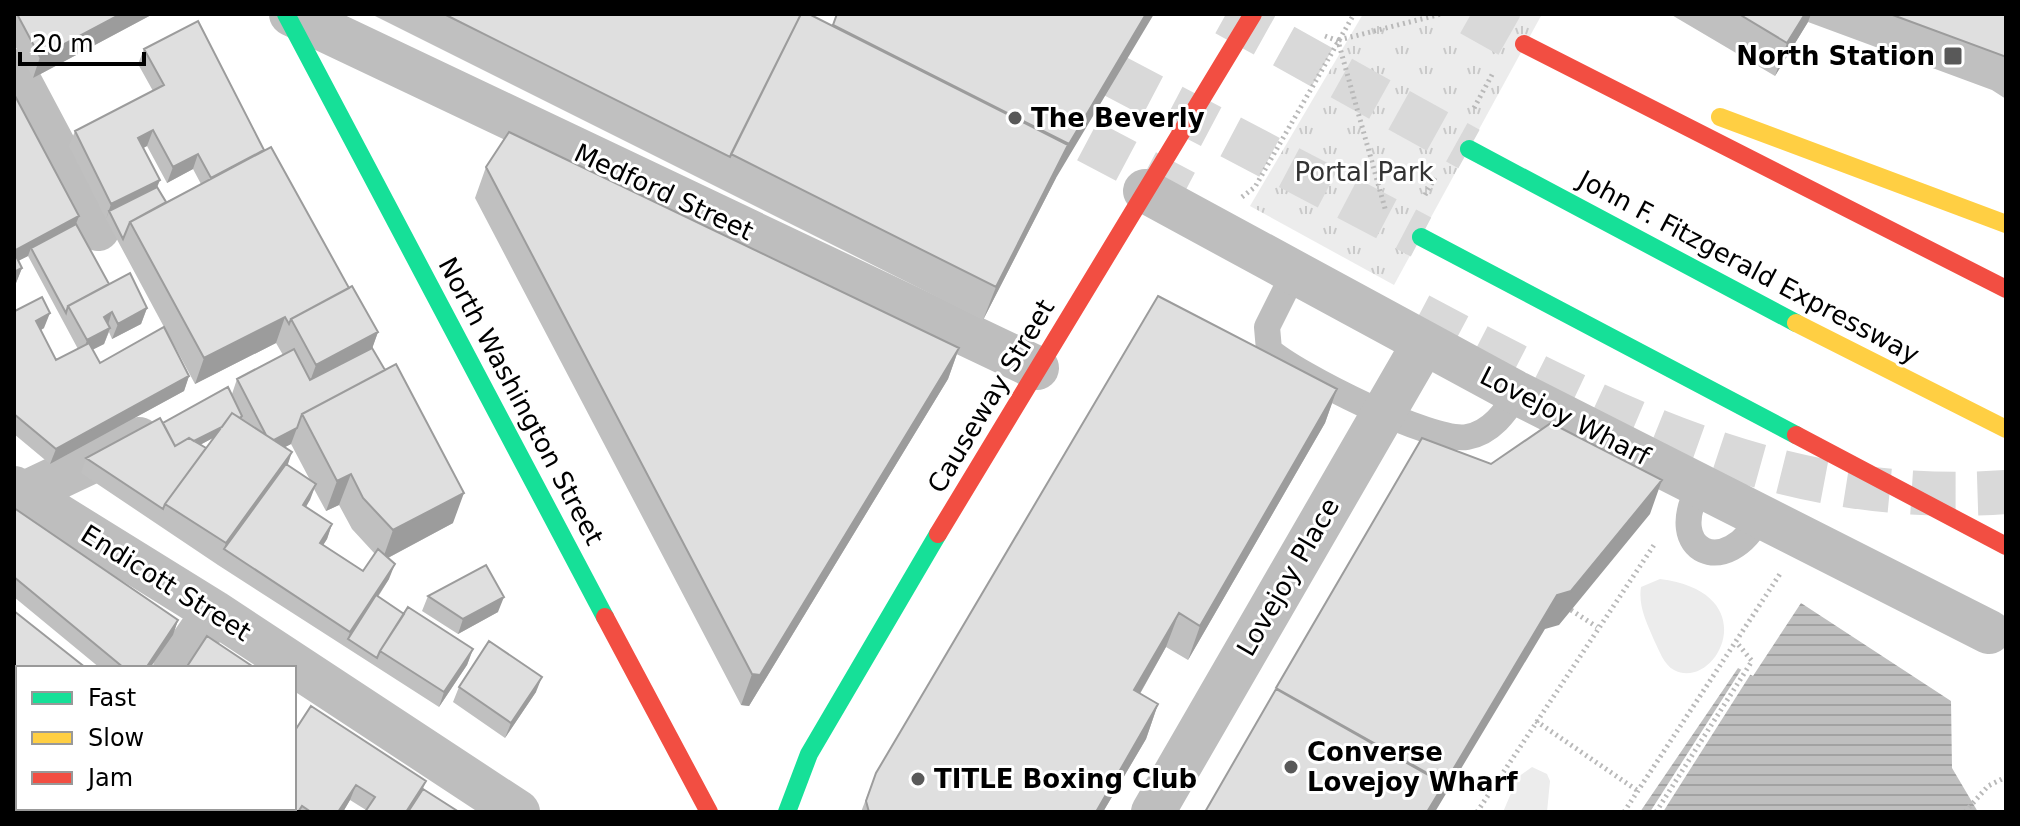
<svg xmlns="http://www.w3.org/2000/svg" width="2020" height="826" viewBox="0 0 2020 826" font-family="'DejaVu Sans',sans-serif">
  <defs>
    <pattern id="grass-tufts" width="24" height="20" patternUnits="userSpaceOnUse" patternTransform="scale(2)"><rect width="24" height="20" fill="#ececec"/><path d="M3 7l-1-3M5 7V3M7 7l1-3M15 17l-1-3M17 17v-4M19 17l1-3" fill="none" stroke="#c9c9c9"/></pattern>
    <pattern id="water-rules" width="6" height="5" patternUnits="userSpaceOnUse" patternTransform="scale(2)"><rect width="6" height="5" fill="#bfbfbf"/><path d="M0 2.5h6" fill="none" stroke="#a2a2a2"/></pattern>
  </defs>
  <rect width="100%" height="100%" fill="#fff"/>
  <path fill="url(#grass-tufts)" d="M1363,14H1542L1394,285L1250,206Z"/>
  <path fill="#ececec" d="M1660,579C1768,593 1716,692 1674,670C1664,665 1659,650 1654,640C1647,623 1638,606 1641,587Z
    M1532,767L1547,774L1550,781L1547,812H1503L1518,777Z"/>
  <path fill="url(#water-rules)" d="M1801,603L1951,701L1952,768L1978,812H1640L1738,668L1753,676Z"/>
  <path fill="#fff" d="M1743,667L1752,672L1663,812H1650Z"/>
  <g fill="none" stroke-linecap="round" stroke-linejoin="round">
    <path stroke="#d9d9d9" stroke-width="44" stroke-dasharray="44 22" stroke-linecap="butt" d="M997,14L1421,237
      M1226,14L1469,149
      M1471,14L1524,44
      M1029,110L1188,194
      M1419,315C1610,416 1783,508 2006,492"/>
    <path stroke="#b9b9b9" stroke-width="5" stroke-dasharray="2 4" stroke-linecap="butt" d="M1325,36L1338,41L1386,212
      M1339,40L1441,14
      M1474,108L1494,71
      M1425,195L1436,176
      M1242,197L1255,187L1354,14
      M1571,610L1597,627
      M1536,721L1638,791
      M1477,812L1656,542
      M1624,812L1780,574
      M1656,812L1752,661L1737,643
      M1965,812L1988,786L2006,777"/>
    <path stroke="#bebebe" stroke-width="26" d="M1294,273L1267,327L1269,350C1295,374 1432,443 1467,437C1491,433 1506,412 1517,393
      M1700,486C1662,553 1728,580 1760,516"/>
    <path stroke="#bebebe" stroke-width="44" d="M291,14L1037,368
      M14,71L98,229
      M1145,191L1517,393L1989,632
      M14,488L214,612L518,812
      M23,494L139,439
      M175,668L214,612
      M74,812L77,808
      M1153,812L1424,343"/>
    <path stroke="#16e098" stroke-width="18" d="M286,14L605,617
      M1469,149L1796,323
      M1421,237L1796,435
      M787,812L809,754L938,534"/>
    <path stroke="#ffcf43" stroke-width="18" d="M1720,117L2006,224
      M1796,323L2006,429"/>
    <path stroke="#f24e42" stroke-width="18" d="M1524,44L2006,289
      M1796,435L2006,546
      M938,534L1253,14
      M605,617L709,812"/>
  </g>
  <path fill="#c0c0c0" fill-rule="evenodd" d="M17,14H153L33,78L14,44V21Z
    M374,14H809L1056,178L983,320L375,16Z
    M1670,14H2006V99L1992,90L1808,22L1775,76Z
    M144,49L264,150L349,288L378,332L372,348L453,523L388,558L389,579L378,597L404,614L473,649L467,665L439,707L218,565L81,473L86,458L163,423L232,394L237,379L283,355L276,343L195,384L173,343L189,376L184,391L50,464L14,434V310L44,328L41,330L56,360L78,349L28,256L18,261L22,268L16,283L14,284V94L76,224L109,284L147,308L141,324L112,339L109,332L104,344L92,350L100,363L164,327L106,219L69,146L75,131L153,91L138,64ZM147,146L167,183L193,169L201,184L166,202L157,187L143,148ZM214,437L206,448L200,445ZM291,444L310,480L288,465L285,447ZM314,489L326,511L339,505L352,529L375,554L363,571L323,545L327,539L332,524L306,507Z
    M486,167L959,348L948,379L749,706L741,705L475,198Z
    M1337,389L1325,423L1188,660L1166,647L1140,694L1158,704L1146,739L1103,812H861L876,773Z
    M14,508L178,620L173,635L150,668H100L14,597Z
    M428,596L498,612L458,634L422,611Z
    M14,611L18,668V689L14,687Z
    M459,687L536,692L505,738L453,702Z
    M18,693V774L14,772V700Z
    M294,732L426,781L423,789L366,810L350,800L343,812H203L205,808H294Z
    M95,808H192L189,812H93Z"/>
  <path fill="#9c9c9c" d="M121,14H153L33,78L40,57Z
    M1146,14H1154L1056,178L983,320L996,287L1068,145Z
    M1805,14H1811L1808,22L1775,76L1787,43Z
    M153,130L147,146L132,154L138,138Z
    M198,154L193,169L167,183L173,167Z
    M160,180L154,195L109,211L106,219L111,204Z
    M79,216L73,232L31,248L28,256L14,263V251Z
    M22,268L16,283L14,284V272Z
    M147,308L141,324L112,339L118,324Z
    M112,312L107,328L104,317Z
    M50,313L44,328L31,336L36,321Z
    M285,317L276,343L195,384L204,358Z
    M110,328L104,344L82,355L87,340Z
    M378,332L367,363L305,395L316,365Z
    M959,348L948,379L749,706L741,705L752,674Z
    M189,376L184,391L50,464L56,449Z
    M1337,389L1325,423L1188,660L1200,626Z
    M242,416L240,424L169,461L172,453Z
    M297,428L291,444L264,458L270,442Z
    M292,452L285,473L224,549L226,543Z
    M351,474L339,505L326,511L337,481Z
    M1662,480L1650,514L1559,625L1545,629L1435,812H1427L1557,595Z
    M316,484L310,500L298,520L303,505Z
    M464,493L453,523L382,561L393,530Z
    M332,524L327,539L315,558L320,543Z
    M395,564L389,579L349,640L348,639L350,632Z
    M504,597L498,612L458,634L463,619Z
    M1179,613L1166,647L1122,725L1134,690Z
    M178,620L173,635L150,668H146Z
    M473,649L467,665L439,707L444,692Z
    M542,677L536,692L505,738L511,723Z
    M1158,704L1146,739L1103,812H1096Z
    M356,785L350,800L343,812H338Z"/>
  <path fill="#dfdfdf" stroke="#9c9c9c" stroke-width="2" d="M17,14H121L40,57Z
    M444,14H801L730,157Z
    M801,14H809L1068,145L996,287L731,154Z
    M837,14H1146L1069,144L833,25Z
    M1739,14H1805L1787,43Z
    M1890,14H2006V58L2004,56Z
    M198,21L264,150L211,178L198,154L173,167L153,130L138,138L160,180L111,204L75,131L164,85L144,49Z
    M14,94L79,216L14,251Z
    M509,132L959,348L760,675L752,674L486,167Z
    M271,147L349,288L291,319L289,324L285,317L204,358L130,222Z
    M157,187L166,202L130,222L123,239L109,211Z
    M76,224L109,284L68,306L66,313L31,248Z
    M14,252L22,268L14,272Z
    M130,273L147,308L118,324L112,312L104,317L110,328L87,340L68,306Z
    M352,286L378,332L316,365L291,319Z
    M1158,296L1337,389L1200,626L1179,613L1134,690L1158,704L1096,812H869L866,801L876,773Z
    M42,297L50,313L36,321L56,360L89,343L100,363L164,327L189,376L56,449L14,414V310L15,311Z
    M372,348L385,370L302,414L297,428L274,440L266,435L237,379L294,349L310,380Z
    M396,364L464,493L393,530L363,498L351,474L337,481L302,414Z
    M228,387L242,416L240,418L232,413L222,427L194,441L189,438L175,446L163,423Z
    M232,413L292,452L226,543L165,504Z
    M160,418L175,446L189,438L206,448L165,504L163,509L86,458Z
    M1551,423L1662,480L1571,591L1557,595L1445,783L1276,688L1422,438L1491,464Z
    M286,464L316,484L303,505L332,524L320,543L363,571L378,549L395,564L350,632L224,549Z
    M14,508L178,620L146,668H124L14,577Z
    M486,565L504,597L463,619L428,596Z
    M376,595L404,614L380,651L377,658L348,639Z
    M408,607L473,649L444,692L380,651Z
    M14,611L86,668H18V671L14,668Z
    M207,636L255,668H186Z
    M489,641L542,677L511,723L459,687Z
    M1276,689L1444,784L1427,812H1205Z
    M18,693V756L14,753V700Z
    M311,706L426,781L406,812H365L375,797L356,785L338,812H311L302,806L298,812H281L275,808H294V732Z
    M423,789L459,812H408Z
    M97,808H187L185,812H103Z
    M205,808H248L255,812H203Z"/>
  <g fill="#595959" stroke="#fff" stroke-width="3">
    <rect x="1943" y="46" width="20" height="20" rx="4"/>
    <circle cx="1015" cy="118" r="8"/>
    <circle cx="1291" cy="767" r="8"/>
    <circle cx="918" cy="779" r="8"/>
  </g>
  <g text-anchor="middle" stroke-width="6" stroke-linejoin="round" paint-order="stroke">
    <g font-size="26" font-weight="bold" fill="#000" stroke="#fff" text-anchor="start">
      <text x="1935" y="65" text-anchor="end">North Station</text>
      <text x="1031" y="127">The Beverly</text>
      <text x="1307" y="761">Converse<tspan x="1307" dy="30">Lovejoy Wharf</tspan></text>
      <text x="934" y="788">TITLE Boxing Club</text>
    </g>
    <g font-size="26" fill="#333" stroke="#fff">
      <text x="1364" y="181">Portal Park</text>
    </g>
    <g font-size="26" fill="#000" stroke="#fff">
      <text transform="translate(664 192) rotate(25)" y="9">Medford Street</text>
      <text transform="translate(1749 267) rotate(28)" y="9">John F. Fitzgerald Expressway</text>
      <text transform="translate(991 396) rotate(-59)" y="9">Causeway Street</text>
      <text transform="translate(521 401) rotate(62)" y="9">North Washington Street</text>
      <text transform="translate(1565 416) rotate(27)" y="9">Lovejoy Wharf</text>
      <text transform="translate(1288 577) rotate(-60)" y="9">Lovejoy Place</text>
      <text transform="translate(166 583) rotate(32)" y="9">Endicott Street</text>
    </g>
  </g>
  <rect width="2020" height="826" fill="none" stroke="#000000" stroke-width="32"/>
  <rect x="16" y="666" width="280" height="144" fill="#ffffff" stroke="#999999" stroke-width="2"/>
  <rect x="32" y="692" width="40" height="12" fill="#16e098" stroke="#999999" stroke-width="2"/>
  <text x="88" y="706" font-size="24" fill="#000000">Fast</text>
  <rect x="32" y="732" width="40" height="12" fill="#ffcf43" stroke="#999999" stroke-width="2"/>
  <text x="88" y="746" font-size="24" fill="#000000">Slow</text>
  <rect x="32" y="772" width="40" height="12" fill="#f24e42" stroke="#999999" stroke-width="2"/>
  <text x="88" y="786" font-size="24" fill="#000000">Jam</text>
  <path d="M20 52v12h124v-12" fill="none" stroke="#000000" stroke-width="4"/>
  <text x="32" y="52" font-size="24" fill="#000000" stroke="#ffffff" stroke-width="6" paint-order="stroke">20 m</text>
</svg>
